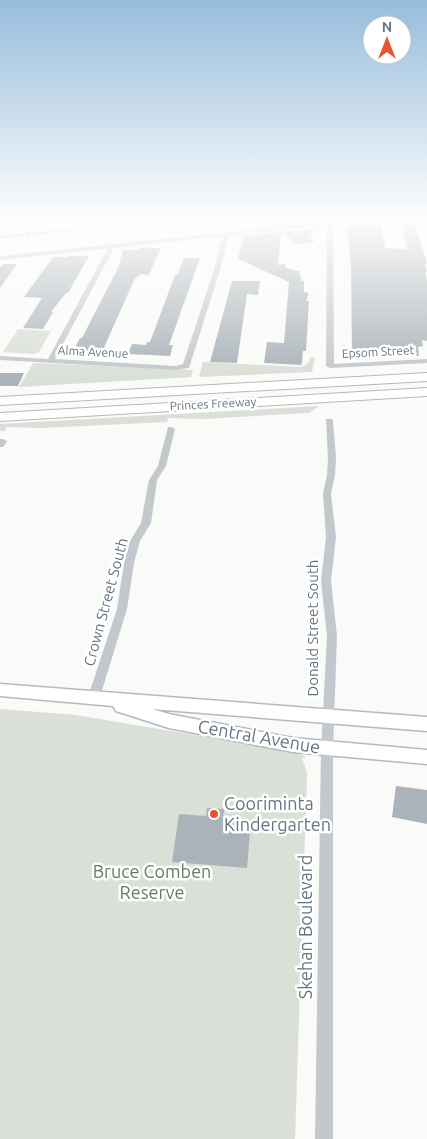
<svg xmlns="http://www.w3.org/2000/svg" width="427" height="1139" viewBox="0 0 427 1139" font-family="Ubuntu,sans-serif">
  <rect width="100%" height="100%" fill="#fafaf8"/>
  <path fill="#dadfd7" d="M18,329L51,331L39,352L34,354L3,352Z
    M311,357H315L312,372L199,377L203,362L302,367L308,363Z
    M33,363L193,370L191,377L19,387Z
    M319,406L309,413L202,419L168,418L167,422L42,428L7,427L5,431H0V424Z
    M0,709L76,715L296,752L306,757L302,758L307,773L295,1139H0Z"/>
  <path fill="#aab3b9" d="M401,221L414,222L426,259L427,264H425L427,272H425L427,280V341L422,340L423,346L418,347L419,356L391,355L392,357L352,355L351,267L347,226L381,222L385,248L407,249Z
    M320,228L309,237L315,242L297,244L281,232L278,265L285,264L286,268L299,271L302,281H304V292L309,293L306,301H309L306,351H303L302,363L301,365L264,363L267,342L284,343L289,282L238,259L244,236Z
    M141,248H161L148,276L142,274L135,278L102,352L73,351L80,338H82L118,268L123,250H136Z
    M68,256H89L68,293H66L51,312H53L43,329L23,328L42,298L24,297L53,257H67Z
    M184,258H200L169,345H173L170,356L128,354L132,344L146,345L147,342H150L175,275H177Z
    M3,264H17L0,288V268Z
    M232,281H260L258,295L247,294L237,363L210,362Z
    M0,373H24L18,386H0Z
    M396,786L427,790V824L392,817Z
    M207,808L224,809L223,818L251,820L247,868L172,862L179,814L206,816Z"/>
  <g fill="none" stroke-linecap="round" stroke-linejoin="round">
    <g stroke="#b3babf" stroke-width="3">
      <path id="secondary" d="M0,684L427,717V731L152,709L169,714L293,738L427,750V764L293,752L169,728L116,711L113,706L0,696Z"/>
    </g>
    <g stroke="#b4b9bd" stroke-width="2">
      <path id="motorway" d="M427,373V381L0,405V397Z
        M427,388V396L0,421V413Z"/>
    </g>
    <path fill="#c3c8cc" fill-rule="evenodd" d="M330,220L333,222L334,364L427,359V363L330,368L326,366L327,222Z
      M226,232L229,234L220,270L189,368L176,370L0,360V356L48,359L109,246L112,244L115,246L55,359L176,366L183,364L214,270L223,234Z
      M326,419H332L333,421L336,458L335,475L331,494L336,537L331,581L337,636L333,750V1139H315L321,750L327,636L321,581L326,537L323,494L327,475L328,458Z
      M168,427H171L175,429L166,466L157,480L151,523L140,541L134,563L127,609L100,697L98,700L94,701L90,700L88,697L117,609L124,563L130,541L141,523L149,480L158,466Z
      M0,439H3L7,441L3,447H0Z"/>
    <path fill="#c3c8cc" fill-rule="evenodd" d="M362,218H379L376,220L0,260V256Z"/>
    <use href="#secondary" fill="#fff" fill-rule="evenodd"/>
    <use href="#motorway" fill="#fff" fill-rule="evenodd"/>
    <path stroke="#a2aab0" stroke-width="2" stroke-dasharray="4.5 2" stroke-linecap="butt" d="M0,237L189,218"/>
  </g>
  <linearGradient id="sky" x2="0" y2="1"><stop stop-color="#96bcdc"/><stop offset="0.58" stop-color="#fdfdfc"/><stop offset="1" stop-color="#fdfdfc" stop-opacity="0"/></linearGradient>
  <rect width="427" height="377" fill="url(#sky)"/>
  <circle fill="#e4572e" stroke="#fff" stroke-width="2" cx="214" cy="814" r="5"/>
  <g text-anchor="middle" stroke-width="5" stroke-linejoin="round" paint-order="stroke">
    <g font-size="12" fill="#657683" stroke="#fff">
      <text transform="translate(93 352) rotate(3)" y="4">Alma Avenue</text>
      <text transform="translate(378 352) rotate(-3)" y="4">Epsom Street</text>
      <text transform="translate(213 404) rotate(-3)" y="4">Princes Freeway</text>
    </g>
    <g font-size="15" fill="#657683" stroke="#fff">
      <text transform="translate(106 602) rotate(-75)" y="5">Crown Street South</text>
      <text transform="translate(313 628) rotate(-90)" y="5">Donald Street South</text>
    </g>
    <g font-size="18" fill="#657683" stroke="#fff">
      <text transform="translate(259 737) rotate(10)" y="6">Central Avenue</text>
      <text transform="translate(306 927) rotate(-90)" y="6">Skehan Boulevard</text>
    </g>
    <g font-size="18" fill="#657683" stroke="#fff" text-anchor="start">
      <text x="224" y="810">Cooriminta<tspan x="224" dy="21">Kindergarten</tspan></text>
    </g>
    <g font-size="18" fill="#687a64" stroke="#fff">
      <text x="152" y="878">Bruce Comben<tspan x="152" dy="21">Reserve</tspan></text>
    </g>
  </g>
  <g transform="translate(387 40)"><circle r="24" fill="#ffffff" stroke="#c1c8cd"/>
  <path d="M0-4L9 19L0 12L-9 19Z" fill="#e4572e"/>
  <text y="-8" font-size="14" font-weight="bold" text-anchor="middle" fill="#657683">N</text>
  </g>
</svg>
